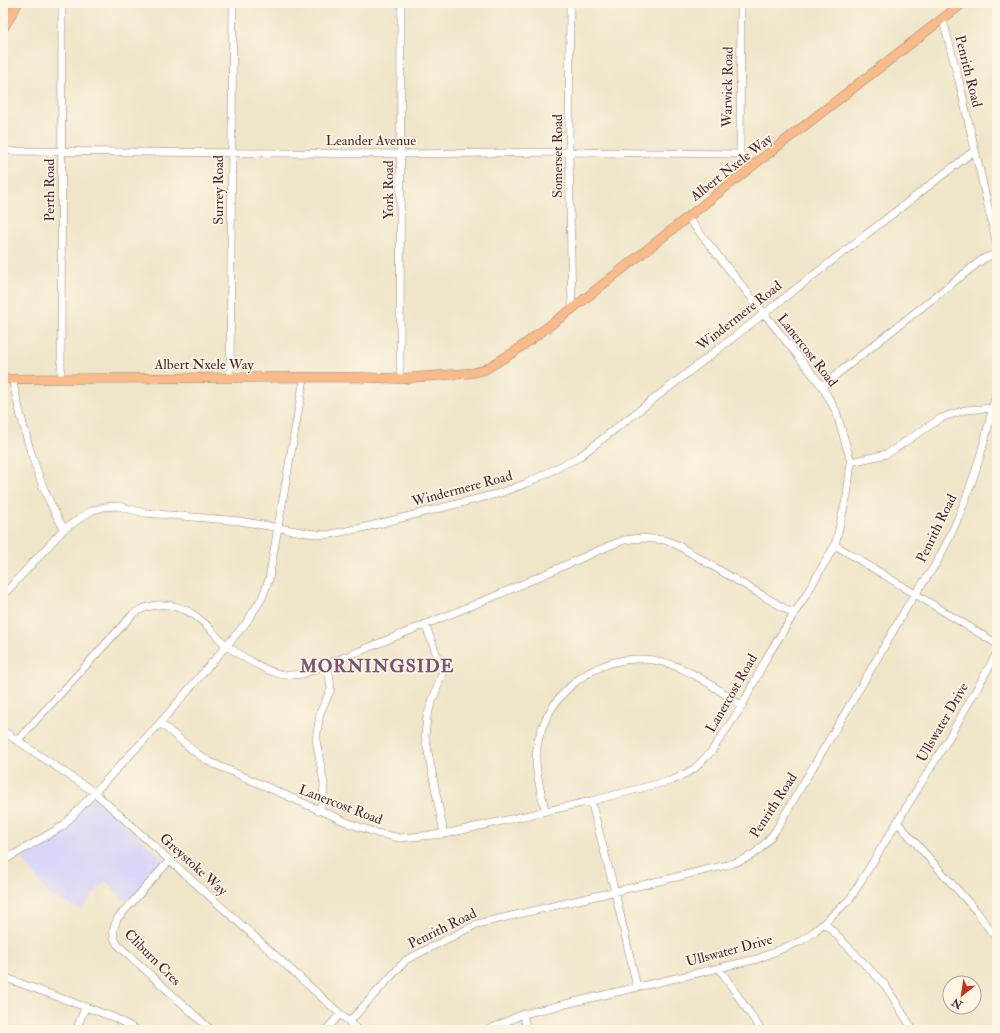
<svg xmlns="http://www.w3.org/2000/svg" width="1000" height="1033" viewBox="0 0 1000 1033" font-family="'IM FELL Double Pica',serif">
  <rect width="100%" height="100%" fill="#fcf5e5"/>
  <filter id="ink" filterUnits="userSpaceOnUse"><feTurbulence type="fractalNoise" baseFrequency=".025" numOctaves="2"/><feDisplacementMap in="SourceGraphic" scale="8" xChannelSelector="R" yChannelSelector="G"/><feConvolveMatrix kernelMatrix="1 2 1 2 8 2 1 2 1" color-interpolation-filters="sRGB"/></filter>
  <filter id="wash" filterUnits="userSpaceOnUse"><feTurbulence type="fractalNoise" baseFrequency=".012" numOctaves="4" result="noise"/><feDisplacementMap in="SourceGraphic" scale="16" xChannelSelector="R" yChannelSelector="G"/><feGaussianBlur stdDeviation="0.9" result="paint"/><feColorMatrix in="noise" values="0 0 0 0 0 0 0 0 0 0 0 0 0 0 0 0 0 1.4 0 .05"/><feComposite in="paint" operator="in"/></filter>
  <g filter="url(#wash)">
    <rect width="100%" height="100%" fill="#efe6c9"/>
    <path fill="#dad6f7" d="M93,796L166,861L129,903L105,881L81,910L49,895L21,856L53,835Z"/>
  </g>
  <g filter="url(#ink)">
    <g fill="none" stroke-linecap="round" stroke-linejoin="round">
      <g stroke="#9c827a" stroke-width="8">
        <path id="minor" d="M570,3L569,152L572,309
          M741,3L740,154L751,167
          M943,20L959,81L997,245
          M3,151L401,154L569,152L740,154
          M61,377L62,3
          M230,378L233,3
          M400,378L401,3
          M12,379C24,431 36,482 64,529
          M822,386L983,259L997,253
          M851,462L887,454L941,418L965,410L993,408
          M835,545L997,644
          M3,595L64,529L91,511L104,507L118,506L145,513L240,521L308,533L326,535L362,528L500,493L527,483L579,457L975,150
          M425,624L443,671L427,716L425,736L444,834
          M160,723L199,755L210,762L351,824L377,833L400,838L444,834L591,801L673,780L694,769L711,752L742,706L768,655L806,595L835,545L847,495L851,462L836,411L822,386L688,218
          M3,731L94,792L358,1030
          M18,740L133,614C157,598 183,604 203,622C212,630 219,639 227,646C240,655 264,670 279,674C287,676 295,675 303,674L493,597L611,545L624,540L641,538L665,540L677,545L794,614
          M591,801L615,892L637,987
          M545,810C542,794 536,777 536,760C537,700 594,651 653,660C686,665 716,688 742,706
          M318,811L323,801L324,784L316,740L320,713L331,689L328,665
          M897,822L978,913L997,940
          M170,860L117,919C113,930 111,935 118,945L211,1030
          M3,861L63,826L160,723L246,623L262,598L269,579L304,378
          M825,923L885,985L913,1030
          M719,968L761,1030
          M3,977L113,1017L137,1030
          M523,1014L527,1030
          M349,1022L406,960L477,924L727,865C753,858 760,851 776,830C818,757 863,685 905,610C915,593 928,577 938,560C967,506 985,447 997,388
          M76,1030L85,1008
          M326,1030L340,1014
          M488,1030L523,1014L757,959L801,941L814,932L850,899L947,741L997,653"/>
      </g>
      <g stroke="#9c827a" stroke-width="10">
        <path id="major" d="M3,29L18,3
          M405,378L472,373L484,370L514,352L572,309L751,167L963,3
          M3,379L351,377L409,379"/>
      </g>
      <use href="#minor" stroke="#fff" stroke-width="7"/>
      <use href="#major" stroke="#fabb8b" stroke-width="9"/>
    </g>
  </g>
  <g text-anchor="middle" stroke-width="3.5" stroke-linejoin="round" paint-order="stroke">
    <g font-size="14" fill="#4a1f2b" stroke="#fcf5e5">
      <text transform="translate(969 71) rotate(76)" y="5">Penrith Road</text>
      <text transform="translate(727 87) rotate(-89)" y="5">Warwick Road</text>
      <text x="371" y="145">Leander Avenue</text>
      <text transform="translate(557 156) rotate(-90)" y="5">Somerset Road</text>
      <text transform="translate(731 167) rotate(-38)" y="5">Albert Nxele Way</text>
      <text transform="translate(49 190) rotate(-90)" y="5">Perth Road</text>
      <text transform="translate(218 190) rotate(-90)" y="5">Surrey Road</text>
      <text transform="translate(388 190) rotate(-90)" y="5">York Road</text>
      <text transform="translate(739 315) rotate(-38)" y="5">Windermere Road</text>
      <text transform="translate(808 350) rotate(52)" y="5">Lanercost Road</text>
      <text x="204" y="369">Albert Nxele Way</text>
      <text transform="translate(462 488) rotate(-15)" y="5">Windermere Road</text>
      <text transform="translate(936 528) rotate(-64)" y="5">Penrith Road</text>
      <text transform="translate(731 693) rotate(-60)" y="5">Lanercost Road</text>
      <text transform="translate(942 722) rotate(-60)" y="5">Ullswater Drive</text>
      <text transform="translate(341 804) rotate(21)" y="5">Lanercost Road</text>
      <text transform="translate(773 805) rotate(-57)" y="5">Penrith Road</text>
      <text transform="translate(194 864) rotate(42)" y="5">Greystoke Way</text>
      <text transform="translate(442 928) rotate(-26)" y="5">Penrith Road</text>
      <text transform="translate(729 950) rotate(-15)" y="5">Ullswater Drive</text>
      <text transform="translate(153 957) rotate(45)" y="5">Cliburn Cres</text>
    </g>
    <g font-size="18" font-weight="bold" letter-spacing="1" fill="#7b5271" stroke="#fcf5e5">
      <text x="377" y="672">MORNINGSIDE</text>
    </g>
  </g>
  <rect width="1000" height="1033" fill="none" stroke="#fcf5e5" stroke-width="16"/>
  <g transform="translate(962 995) rotate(210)"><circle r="19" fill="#fcf5e5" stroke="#b59f9b"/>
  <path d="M0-3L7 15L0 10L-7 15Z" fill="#c8321e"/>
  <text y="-6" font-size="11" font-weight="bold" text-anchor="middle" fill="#4a1f2b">N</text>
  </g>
</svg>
